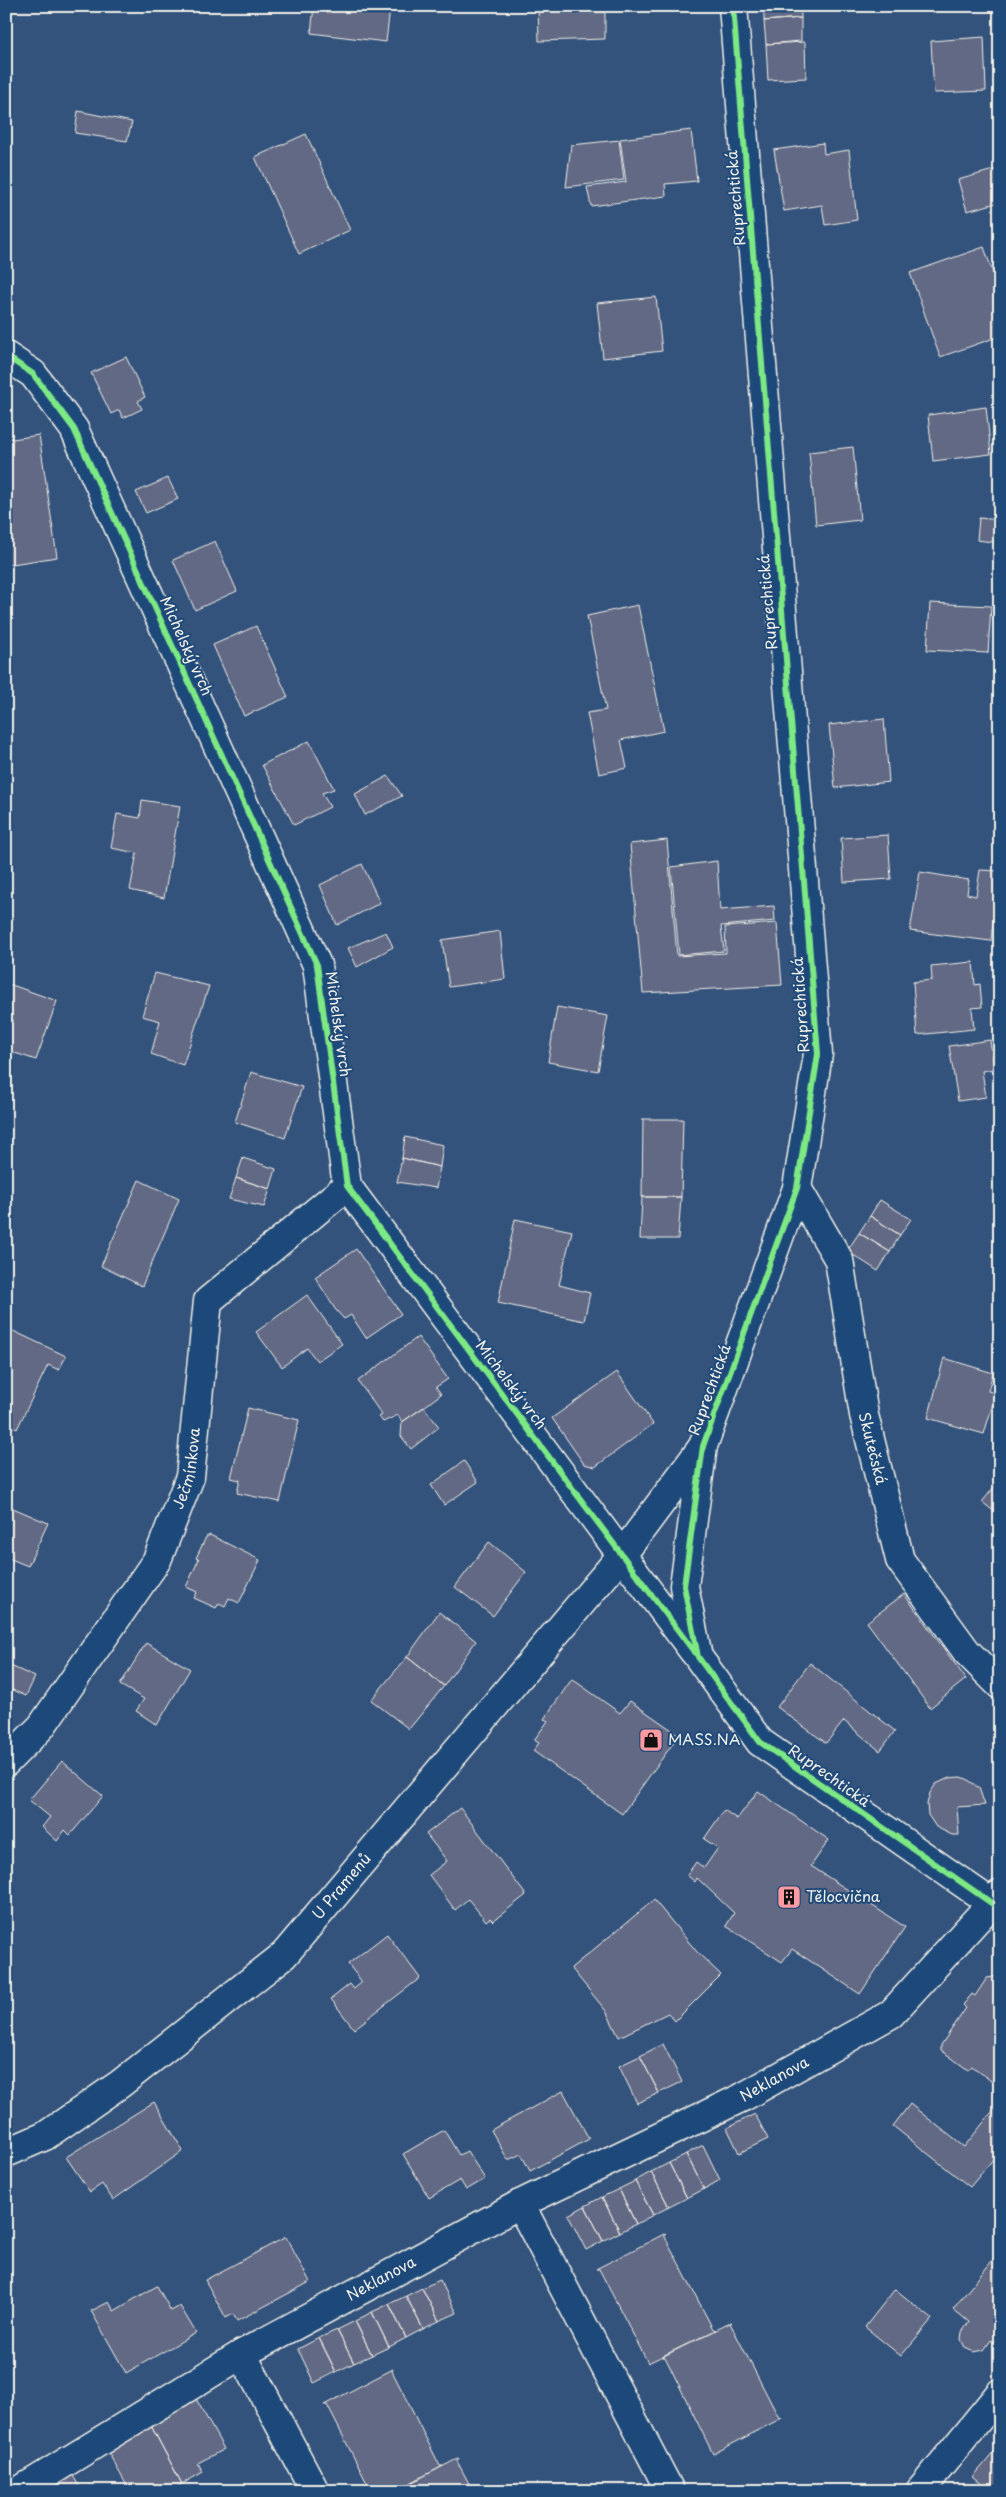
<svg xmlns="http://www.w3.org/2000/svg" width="1006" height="2497" viewBox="0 0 1006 2497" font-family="'Playpen Sans',sans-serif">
  <rect width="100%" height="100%" fill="#33537d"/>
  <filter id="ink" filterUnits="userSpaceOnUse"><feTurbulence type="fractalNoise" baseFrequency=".02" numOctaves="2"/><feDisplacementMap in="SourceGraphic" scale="10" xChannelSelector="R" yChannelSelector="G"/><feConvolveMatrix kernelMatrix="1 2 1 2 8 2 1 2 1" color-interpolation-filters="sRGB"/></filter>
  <g filter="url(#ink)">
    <path fill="#626985" stroke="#f4f1e8" d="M314,6L390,8L386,42L311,33Z
      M538,6H590V12H605V39L539,41Z
      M764,6H801V18L764,21Z
      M801,18V41L766,44L764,21Z
      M984,37L986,91L934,93L931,41Z
      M805,42L806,78L768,80L766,44Z
      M78,111L132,122L127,141L75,133Z
      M691,130L697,181L665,184L666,196L591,206L587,187L626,182L620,139Z
      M306,134L350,230L299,254L255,157Z
      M619,140L624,180L566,187L571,145Z
      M823,143L824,154L849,150L857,220L825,225L822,205L784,211L774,150Z
      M997,169L1000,178V202L967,211L958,180Z
      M984,247L1000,293V336L940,357L910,273Z
      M656,297L662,351L603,358L597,303Z
      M126,357L145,397L138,401L142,409L123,418L119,410L111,414L91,373Z
      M986,407L991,454L933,461L928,415Z
      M39,435L57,557L6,565V440Z
      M853,447L860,520L816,525L809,452Z
      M168,478L178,499L146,513L136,492Z
      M979,518L1000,520V543L977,540Z
      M215,541L237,591L195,610L173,560Z
      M930,603L991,606L988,653L927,650Z
      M638,605L664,731L621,740L627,768L599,774L587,713L606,710L587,616Z
      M256,626L288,697L244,716L213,645Z
      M884,719L889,782L835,788L829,725Z
      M309,741L334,789L322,793L330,807L294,825L262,765Z
      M388,776L402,796L365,815L355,794Z
      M142,800L180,806L164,898L130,890L137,853L111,848L117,814L140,818Z
      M888,835L891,879L844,882L841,838Z
      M667,840L677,956L726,953L725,927L777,923L782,985L643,993L630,844Z
      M717,861L720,910L774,906L775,921L721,926L724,951L679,955L671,867Z
      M362,864L380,903L337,925L320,885Z
      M980,870L999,871L991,941L910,931L920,872L969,880L967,894L976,896Z
      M500,931L505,979L449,987L442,940Z
      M386,932L393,947L357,967L348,948Z
      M973,962L975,985L980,984L982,1007L972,1008L974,1029L917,1035L913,982L932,980L931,966Z
      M155,973L209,986L183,1065L151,1054L160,1021L142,1016Z
      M6,983L57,1001L36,1060L6,1050Z
      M557,1007L608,1016L598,1071L548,1062Z
      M990,1040L994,1069L982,1071L986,1097L958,1101L949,1046Z
      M251,1072L302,1087L285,1138L235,1122Z
      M643,1119H683L681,1197H642Z
      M405,1137L443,1145L440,1167L402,1158Z
      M243,1158L276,1169L270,1189L236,1178Z
      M402,1158L440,1167L436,1188L397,1182Z
      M236,1178L270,1189L264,1207L229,1199Z
      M139,1180L179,1199L142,1286L101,1266Z
      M642,1197H681L678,1239H640Z
      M880,1200L911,1219L900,1235L870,1216Z
      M870,1216L900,1235L890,1252L859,1233Z
      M515,1219L572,1231L559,1285L590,1293L584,1321L498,1303Z
      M859,1233L890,1252L878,1271L847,1251Z
      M356,1249L401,1314L366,1338L351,1315L344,1319L335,1309L315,1277Z
      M307,1295L342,1344L317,1361L307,1348L282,1367L256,1332Z
      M7,1328L66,1356L59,1370L48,1365L17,1429L6,1423Z
      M418,1337L448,1379L436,1387L441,1394L424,1407L402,1422L398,1415L383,1422L379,1417L382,1415L358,1381Z
      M944,1358L993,1373L988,1391L996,1393L984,1434L928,1418Z
      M617,1372L653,1424L595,1467L584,1464L552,1418Z
      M424,1407L439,1427L411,1449L401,1436L402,1422Z
      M248,1408L299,1420L280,1502L237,1493L240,1480L231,1478Z
      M464,1461L478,1482L444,1505L431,1485Z
      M1000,1480V1516L982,1502Z
      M6,1505L48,1523L28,1566L6,1557Z
      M210,1535L260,1560L239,1603L229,1598L225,1606L219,1603L216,1608L194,1598L197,1592L186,1587L199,1559L196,1558L206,1537Z
      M489,1542L526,1572L493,1616L455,1587Z
      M904,1594L966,1679L930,1708L867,1622Z
      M439,1612L476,1641L444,1686L407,1657Z
      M146,1643L190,1669L157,1725L136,1711L144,1699L120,1685Z
      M407,1657L444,1686L409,1729L371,1700Z
      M810,1663L895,1731L880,1751L844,1721L826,1743L777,1707Z
      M6,1664L35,1677L26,1696L6,1687Z
      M572,1679L620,1713L630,1701L679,1735L622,1814L533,1751L539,1743L534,1740L548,1721L544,1719Z
      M62,1761L103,1796L70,1835L65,1830L57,1841L42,1827L50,1817L29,1800Z
      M960,1777L967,1779L979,1788L985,1805L957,1807L959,1835H952L936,1827L928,1815L927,1804L930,1793L936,1784L949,1778Z
      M758,1791L829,1840L811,1866L905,1927L860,1994L792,1949L782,1962L726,1926L734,1913L697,1878L695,1882L687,1875L696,1862L704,1868L718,1848L704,1839L724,1810L737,1819Z
      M460,1808L526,1895L493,1921L490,1918L486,1921L468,1899L455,1910L429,1875L447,1861L426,1834Z
      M654,1900L697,1952L721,1975L675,2021L668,2013L619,2037L606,2011L571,1968Z
      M387,1934L420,1978L354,2029L331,1999L350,1984L354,1989L362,1982L348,1964Z
      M1000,1976V2088L972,2066L968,2070L941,2050V2045L966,2008L963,2005L972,1994L975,1996L987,1978Z
      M663,2044L682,2082L659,2093L640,2056Z
      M640,2056L659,2093L637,2103L619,2066Z
      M563,2091L589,2139L530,2171L521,2154L508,2160L491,2130Z
      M154,2102L183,2151L113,2200L102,2184L90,2192L66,2157Z
      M1000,2102V2151L970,2187L893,2126L910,2104L964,2147Z
      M755,2114L768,2139L739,2153L727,2128Z
      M444,2130L459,2155L467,2151L485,2179L466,2190L460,2180L429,2198L403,2154Z
      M703,2145L720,2180L704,2189L686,2154Z
      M686,2154L704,2189L687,2198L669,2163Z
      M669,2163L687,2198L669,2207L651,2172Z
      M651,2172L669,2207L653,2215L635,2181Z
      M635,2181L653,2215L636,2224L619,2189Z
      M619,2189L636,2224L620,2232L602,2197Z
      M602,2197L620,2232L603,2241L585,2206Z
      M585,2206L603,2241L586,2250L568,2215Z
      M666,2233L664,2235L713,2329L716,2330L648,2363L599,2269H596Z
      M286,2237L310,2282L237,2321L233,2314L226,2318L205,2280Z
      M1000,2251V2347L991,2340L984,2350L974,2352L965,2348L961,2339L962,2332L969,2322L953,2309Z
      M440,2280L457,2313L439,2321L422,2288Z
      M157,2286L171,2311L180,2306L196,2333L126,2373L91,2311L109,2302L114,2311Z
      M422,2288L439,2321L423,2329L406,2296Z
      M895,2289L932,2319L901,2356L865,2327Z
      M406,2296L423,2329L406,2338L389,2304Z
      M389,2304L406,2338L389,2347L372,2312Z
      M372,2312L389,2347L372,2355L355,2321Z
      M355,2321L372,2355L354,2363L337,2330Z
      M732,2322L730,2323L779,2418H782L713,2454L665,2357H662Z
      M337,2330L354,2363L336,2372L319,2338Z
      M319,2338L336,2372L314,2383L298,2349Z
      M393,2369L392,2371L440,2466H443L395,2491H371L327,2405H324Z
      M195,2397L224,2449L198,2463L203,2472L182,2484L149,2422Z
      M149,2422L182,2484L170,2491H155L153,2488L147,2491H130L105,2447Z
      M1000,2445V2491H990L973,2477Z
      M459,2458L457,2461L473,2491H395Z
      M69,2469L82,2491H33Z"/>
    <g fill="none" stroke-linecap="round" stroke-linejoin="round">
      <g stroke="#f4f1e8" stroke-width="31">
        <g id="minor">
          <path d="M733,6L818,1054L797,1188L703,1446L684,1586L698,1657L760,1742L1000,1909"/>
          <path d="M6,356L33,374L74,429L317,965L347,1186L694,1652"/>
          <path id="s1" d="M797,1188L839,1260L864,1415L900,1560L967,1652L1000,1685"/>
          <path id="s2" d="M6,1762L41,1727L157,1560L190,1477L208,1301L347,1186"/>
          <path id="s3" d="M6,2153L45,2136L120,2084L284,1955L622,1555L701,1449"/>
          <path d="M520,2204L670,2491"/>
          <path d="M242,2354L315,2491"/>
          <path id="s4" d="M19,2491L242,2354L520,2204L743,2097L891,2014L1000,1894"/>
          <path d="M920,2491L1000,2393"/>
        </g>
      </g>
      <use href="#minor" stroke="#1f4a7a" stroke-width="28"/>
      <g stroke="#1f4a7a" stroke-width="9">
        <path id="cycleway" d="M733,6L818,1054L797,1188L703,1446L684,1586L698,1657L760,1742L1000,1909
          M6,356L33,374L74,429L317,965L347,1186L695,1653"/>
      </g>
      <use href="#cycleway" stroke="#7ce984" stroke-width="6"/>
    </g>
  </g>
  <defs>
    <g id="shop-square" transform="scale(1.25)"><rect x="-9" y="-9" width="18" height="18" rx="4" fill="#ff9aa2" stroke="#1f4a7a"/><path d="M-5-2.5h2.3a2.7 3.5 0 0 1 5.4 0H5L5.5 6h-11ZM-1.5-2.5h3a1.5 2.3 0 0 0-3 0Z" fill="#111"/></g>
    <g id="building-square" transform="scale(1.25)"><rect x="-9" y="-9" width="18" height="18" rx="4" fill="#ff9aa2" stroke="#1f4a7a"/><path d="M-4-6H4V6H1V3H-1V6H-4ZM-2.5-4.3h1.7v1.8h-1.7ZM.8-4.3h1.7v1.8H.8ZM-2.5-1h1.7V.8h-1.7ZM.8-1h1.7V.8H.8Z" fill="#111"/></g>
  </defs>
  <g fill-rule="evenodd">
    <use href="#shop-square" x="651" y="1740"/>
    <use href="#building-square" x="789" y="1897"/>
  </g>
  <g text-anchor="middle" stroke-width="4" stroke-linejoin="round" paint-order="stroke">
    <g font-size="15" fill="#f4f1e8" stroke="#1f4a7a">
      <text transform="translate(736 198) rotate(-95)" y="5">Ruprechtická</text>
      <text transform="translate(768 602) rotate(-95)" y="5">Ruprechtická</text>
      <text transform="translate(186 646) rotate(66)" y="5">Michelský vrch</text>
      <text transform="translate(801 1005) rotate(-94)" y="5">Ruprechtická</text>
      <text transform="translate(338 1024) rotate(82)" y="5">Michelský vrch</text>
      <text transform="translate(511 1385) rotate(53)" y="5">Michelský vrch</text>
      <text transform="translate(710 1390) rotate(-70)" y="5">Ruprechtická</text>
      <text dy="5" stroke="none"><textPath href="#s1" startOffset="275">Skutečská</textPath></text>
      <text dy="5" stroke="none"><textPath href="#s2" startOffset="350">Ječmínkova</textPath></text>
      <text transform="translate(829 1776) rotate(35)" y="5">Ruprechtická</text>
      <text dy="5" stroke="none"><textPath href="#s3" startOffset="432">U Pramenů</textPath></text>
      <text dy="5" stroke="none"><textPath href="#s4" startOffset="861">Neklanova</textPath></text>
      <text dy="5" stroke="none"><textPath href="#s4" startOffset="420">Neklanova</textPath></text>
    </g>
    <g font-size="15" fill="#f4f1e8" stroke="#1f4a7a" text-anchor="start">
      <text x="668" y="1745">MASS.NA</text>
      <text x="806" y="1902">Tělocvična</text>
    </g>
  </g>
  <rect width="1006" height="2497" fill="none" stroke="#1f4a7a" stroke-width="25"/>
  <rect x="12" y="12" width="981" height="2472" fill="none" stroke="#f4f1e8" stroke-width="2" filter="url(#ink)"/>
</svg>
